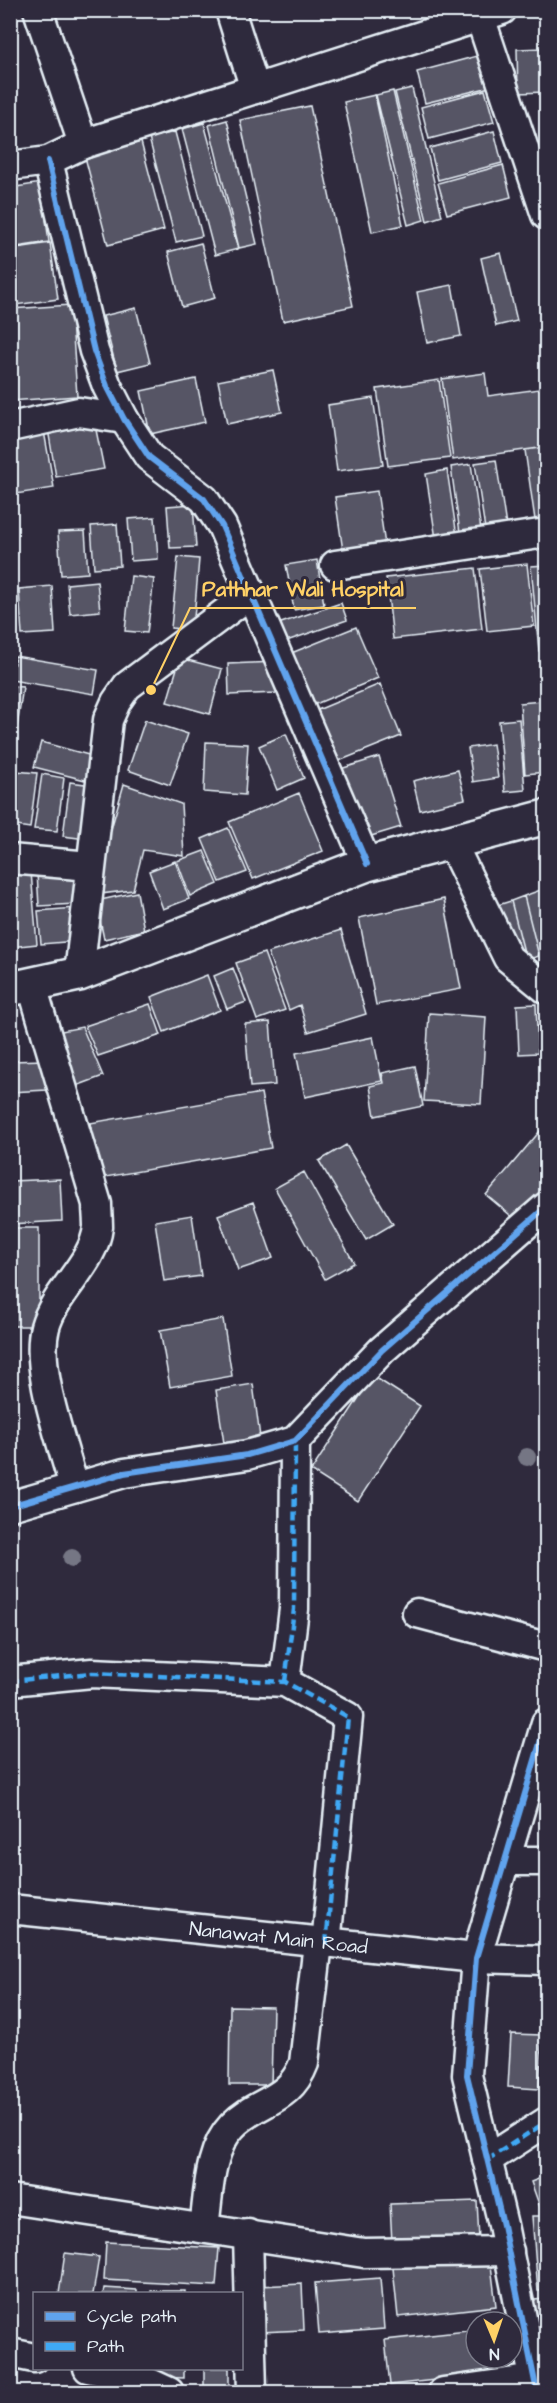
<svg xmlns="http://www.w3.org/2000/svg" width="557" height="2403" viewBox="0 0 557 2403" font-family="'Architects Daughter',sans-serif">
  <rect width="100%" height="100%" fill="#2f2a3d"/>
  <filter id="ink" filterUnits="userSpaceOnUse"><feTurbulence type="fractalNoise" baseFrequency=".0167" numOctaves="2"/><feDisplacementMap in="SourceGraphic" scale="12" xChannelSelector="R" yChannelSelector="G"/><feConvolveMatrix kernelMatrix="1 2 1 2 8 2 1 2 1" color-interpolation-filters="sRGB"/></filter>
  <g filter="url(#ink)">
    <path fill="#575565" stroke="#e8f1f8" stroke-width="1.5" d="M546,48V92L518,93L517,49Z
      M481,55L490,87L425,103L417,72Z
      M412,88L442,216L427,221L395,92Z
      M485,90L494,122L429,139L421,107Z
      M393,91L424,220L408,225L376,95Z
      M375,95L403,225L372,232L344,102Z
      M310,106L353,306L283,321L240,120Z
      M227,120L257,244L239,248L209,125Z
      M204,123L238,249L215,255L182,129Z
      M494,131L502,163L438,180L430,148Z
      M175,132L202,236L176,242L149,138Z
      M141,142L164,230L108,245L85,157Z
      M503,165L511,197L447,214L438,183Z
      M41,183L49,242L10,248V188Z
      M50,243L58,299L15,305L10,249Z
      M201,243L215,298L182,307L168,252Z
      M501,253L517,321L496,326L481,258Z
      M452,285L461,336L427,343L417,292Z
      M71,305L77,396L10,401V309Z
      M136,308L150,363L117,371L103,316Z
      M273,370L282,412L227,424L218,381Z
      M485,373L488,396L546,388V447L453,460L442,379Z
      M196,379L205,422L150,434L141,391Z
      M439,380L450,458L388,466L377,389Z
      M373,398L383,465L337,471L328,405Z
      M94,420L104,469L56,477L48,429Z
      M44,431L54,488L16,494L10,462V436Z
      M546,447V526L536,527L525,450Z
      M496,460L506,526L485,529L475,463Z
      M471,464L481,530L460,533L451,467Z
      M447,470L457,536L436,539L426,474Z
      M377,491L385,545L343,551L335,497Z
      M193,504L196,547L170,548L167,506Z
      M155,517L158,559L131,561L128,519Z
      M117,524L120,566L94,568L91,526Z
      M85,531L88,573L61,575L58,532Z
      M178,557L199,559L193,630L171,628Z
      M317,560L324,605L294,610L286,565Z
      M527,564L534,626L487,631L480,569Z
      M546,565V650L539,651L531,566Z
      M475,568L482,629L393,639L386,578Z
      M131,576L154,579L147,633L125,631Z
      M97,581L100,611L70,614L67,584Z
      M52,586L55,633L22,635L19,589Z
      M341,603L347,620L278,644L272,626Z
      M356,627L378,678L306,708L284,656Z
      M15,656L98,670L94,694L11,680Z
      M180,658L222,669L210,714L167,702Z
      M276,662L277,693L229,695L228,664Z
      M380,684L401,736L329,765L308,714Z
      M10,686L23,687L16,734L10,733Z
      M542,701L546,772L525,774L520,703Z
      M519,719L525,790L505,792L499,721Z
      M145,720L188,734L170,785L128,770Z
      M286,734L304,778L277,790L259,746Z
      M41,742L96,757L89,781L34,767Z
      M206,742L248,744L245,795L204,792Z
      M493,744L498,778L473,782L468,748Z
      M379,757L401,827L358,840L337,770Z
      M458,770L465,799L420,810L413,781Z
      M15,771L37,773L30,828L10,825Z
      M42,774L64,778L57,831L34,829Z
      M70,782L92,785L86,839L63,836Z
      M124,784L181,804L184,856L143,850L133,890L92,895Z
      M299,793L323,851L253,879L229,822Z
      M228,828L247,872L220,882L202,839Z
      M204,851L218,884L190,896L177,861Z
      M175,861L189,899L163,909L149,871Z
      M74,871L76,904L39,906L37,873Z
      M31,872L37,944L10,947V874Z
      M546,888V953L539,956L524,896Z
      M137,892L144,930L104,939L96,901Z
      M524,896L539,956L526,960L511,901Z
      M444,899L461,989L376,1005L359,918Z
      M511,901L526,960L516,964L498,905Z
      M75,908L77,941L41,944L38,911Z
      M341,930L366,1014L308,1032L300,1005L289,1010L268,953Z
      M264,953L285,1010L257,1020L236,963Z
      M233,968L246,1002L227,1009L214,976Z
      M207,975L220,1010L164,1032L151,997Z
      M150,1004L161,1035L98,1056L85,1026Z
      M536,1004L538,1053L519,1054L517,1005Z
      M429,1013L486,1017L481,1104L424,1101Z
      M270,1022L275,1085L250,1087L245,1024Z
      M538,1026H546V1052L540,1053Z
      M82,1027L103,1076L71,1088L51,1033Z
      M373,1037L382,1081L305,1097L296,1053Z
      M46,1060L47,1090L10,1092V1061Z
      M415,1066L423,1106L375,1116L370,1086L384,1083L382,1073Z
      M261,1093L271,1148L100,1178L90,1123Z
      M546,1124V1196L522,1225L486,1195Z
      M346,1145L393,1224L366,1240L319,1161Z
      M304,1172L354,1263L325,1279L275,1188Z
      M60,1179L62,1221L10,1224V1181Z
      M253,1202L273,1258L238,1270L218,1215Z
      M192,1215L201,1276L164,1281L155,1221Z
      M10,1228H39V1326H10Z
      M223,1319L232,1376L170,1387L160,1330Z
      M373,1376L420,1406L358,1501L311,1471Z
      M253,1384L261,1445L225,1450L216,1390Z
      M230,2006L273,2007L271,2085H229Z
      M511,2034L542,2035L539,2089L508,2087Z
      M546,2176V2209L541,2210L531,2182Z
      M477,2201L479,2239L392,2243L390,2204Z
      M532,2216H546V2291H538Z
      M106,2242L219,2248L216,2286L104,2280Z
      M65,2253L99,2257L93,2294H59Z
      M490,2257L496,2306L398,2317L393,2268Z
      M380,2278L384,2329L319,2334L315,2283Z
      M302,2284L304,2330L261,2332L259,2286Z
      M104,2288L137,2290V2294H103Z
      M151,2291H185V2294H151Z
      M546,2299V2342H537L534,2300Z
      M476,2330V2358H505L507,2372L390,2385L385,2340Z
      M151,2368H184V2378L151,2377Z
      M204,2368H229V2392H204Z"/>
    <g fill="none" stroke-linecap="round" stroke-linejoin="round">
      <g stroke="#e8f1f8" stroke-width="33">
        <g id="street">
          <path d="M38,10L83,144"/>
          <path d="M230,10L255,89"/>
          <path d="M480,17L546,215"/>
          <path d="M48,161L94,351L107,386L124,419L149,457L204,499L222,526L367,864"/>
          <path d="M10,166L48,161L83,144L502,10"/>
          <path d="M10,427L79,412L124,419"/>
          <path d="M335,565L546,533"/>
          <path d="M452,844L508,958L546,989"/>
          <path d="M10,859L90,866"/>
          <path d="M79,974L108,720L116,702L127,686L250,594"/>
          <path d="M32,986L97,1204C97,1211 98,1219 98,1227C94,1264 55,1291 45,1327C34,1370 63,1444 74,1487"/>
          <path d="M10,1506L124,1473L247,1455L295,1441L382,1350L546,1207"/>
          <path d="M417,1613L546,1647"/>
          <path d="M10,1681L92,1673L285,1682L348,1717L326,1944"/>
          <path d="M285,1682L294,1609L295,1441"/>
          <path d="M505,1861H546"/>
          <path id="s1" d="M10,1909L476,1958L546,1960"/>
          <path d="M487,2160L546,2122"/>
          <path d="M10,2199L364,2253L509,2251"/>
          <path d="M204,2227C209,2194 208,2151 232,2126C258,2099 289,2103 304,2063L318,1943"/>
          <path d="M248,2234L252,2392"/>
          <path d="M10,2353L34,2358"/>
          <path d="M88,2368L141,2379L169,2392"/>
          <path d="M443,2392L536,2379"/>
          <path d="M537,2392L503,2225L467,2075L476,1958L546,1723"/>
        </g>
      </g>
      <g stroke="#e8f1f8" stroke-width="38">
        <path id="secondary" d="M10,989L79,974L367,864L546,817"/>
      </g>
      <use href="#street" stroke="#2f2a3d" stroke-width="28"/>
      <use href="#secondary" stroke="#2f2a3d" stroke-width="33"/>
      <path stroke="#3fa9f5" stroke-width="4.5" stroke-dasharray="9 4.5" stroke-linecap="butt" d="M10,1681L92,1673L285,1682L348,1717L326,1944
        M285,1682L294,1609L295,1441
        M487,2160L546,2122"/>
      <g stroke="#2f2a3d" stroke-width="10">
        <path id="cycleway" d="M48,161L94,351L107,386L124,419L149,457L204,499L222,526L367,864
          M10,1506L124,1473L247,1455L295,1441L382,1350L546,1207
          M537,2392L503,2225L467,2075L476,1958L546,1723"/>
      </g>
      <use href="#cycleway" stroke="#60a3ed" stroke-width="6"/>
    </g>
    <g fill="#757684">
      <circle cx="527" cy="1457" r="9"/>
      <circle cx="72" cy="1558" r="9"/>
    </g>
  </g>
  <g text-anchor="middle" stroke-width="6" stroke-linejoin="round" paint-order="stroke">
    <g font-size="20" fill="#e8f1f8" stroke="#2f2a3d">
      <text dy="7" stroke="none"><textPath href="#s1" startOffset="270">Nanawat Main Road</textPath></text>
    </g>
  </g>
  <path fill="none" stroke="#ffd166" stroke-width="2" d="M151 690L190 608H416"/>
  <circle fill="#ffd166" stroke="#2f2a3d" stroke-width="2" cx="151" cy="690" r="6"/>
  <g font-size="21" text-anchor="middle" font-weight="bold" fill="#ffd166" stroke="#2f2a3d" stroke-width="6" stroke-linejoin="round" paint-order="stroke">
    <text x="303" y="596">Pathhar Wali Hospital</text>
  </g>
  <rect width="557" height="2403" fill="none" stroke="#2f2a3d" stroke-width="36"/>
  <rect x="18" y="18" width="521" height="2367" fill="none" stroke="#e8f1f8" stroke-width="2" filter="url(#ink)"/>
  <rect x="33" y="2292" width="210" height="78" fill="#2f2a3d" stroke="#797a88" stroke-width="1.5"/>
  <rect x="45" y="2312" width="30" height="9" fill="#60a3ed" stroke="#797a88" stroke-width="1.5"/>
  <text x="87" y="2322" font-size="18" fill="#e8f1f8">Cycle path</text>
  <rect x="45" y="2342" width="30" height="9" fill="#3fa9f5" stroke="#797a88" stroke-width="1.5"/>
  <text x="87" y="2352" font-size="18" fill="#e8f1f8">Path</text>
  <g transform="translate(494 2340) rotate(178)"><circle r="28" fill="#2f2a3d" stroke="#797a88" stroke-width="1.5"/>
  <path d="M0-4.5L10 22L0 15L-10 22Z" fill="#ffd166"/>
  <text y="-9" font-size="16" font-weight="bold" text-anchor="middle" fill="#e8f1f8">N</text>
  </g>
</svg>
